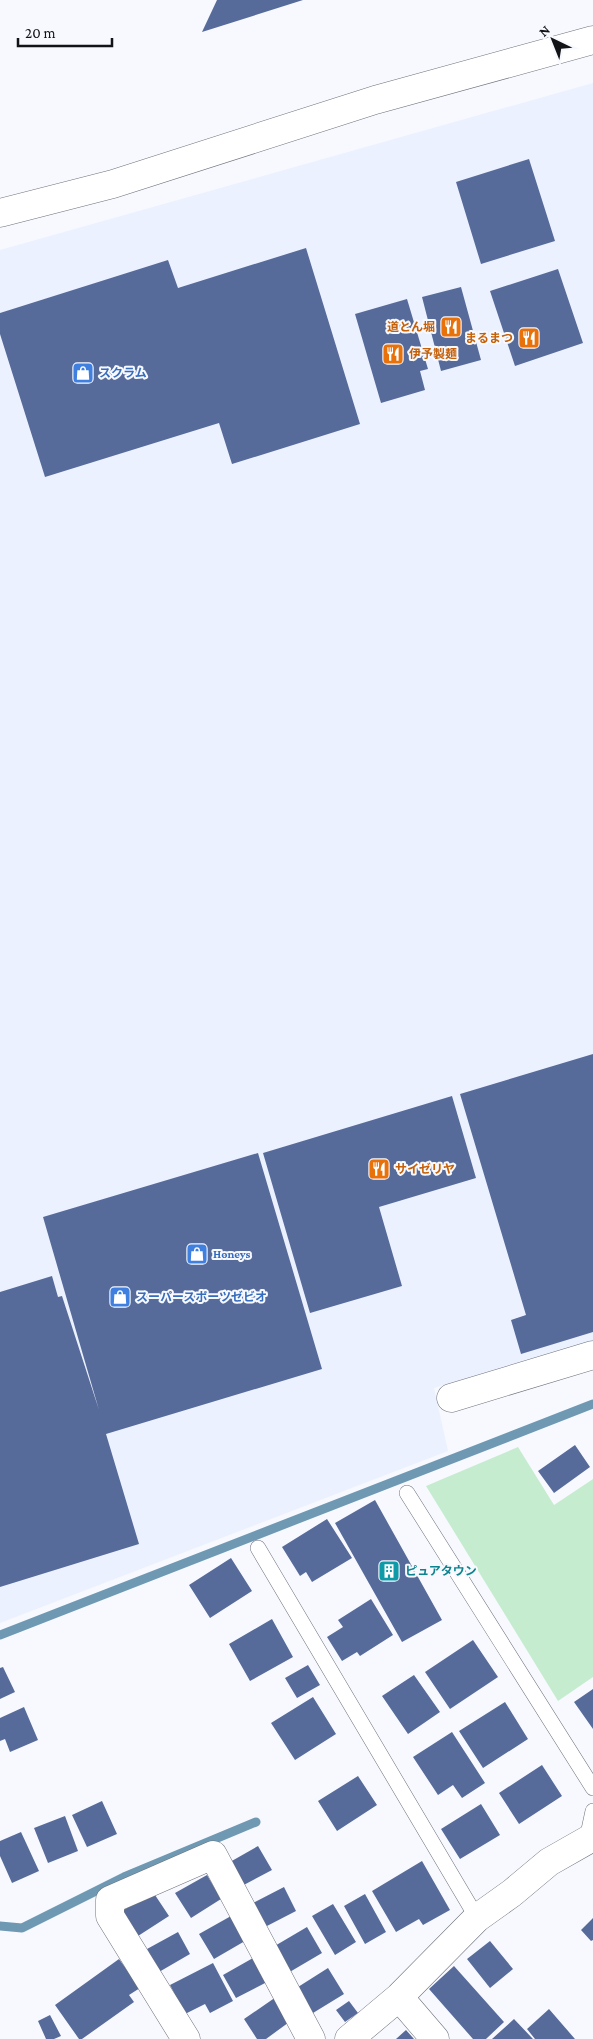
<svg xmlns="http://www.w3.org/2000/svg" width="593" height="2039" viewBox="0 0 593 2039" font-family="'Crimson Pro','Noto Sans JP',serif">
  <rect width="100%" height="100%" fill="#f7f9fe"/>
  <path fill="#ebf1ff" d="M593,83V1341L434,1388L448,1451L0,1623V250Z"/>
  <path fill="#c6ecd0" d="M518,1447L554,1505L593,1479V1677L558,1701L426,1486Z"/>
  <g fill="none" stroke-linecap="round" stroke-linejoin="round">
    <path stroke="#6f99b3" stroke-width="9" d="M0,1635L593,1404
      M0,1926L22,1928L124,1877L256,1822"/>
  </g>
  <path fill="#576b9b" d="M217,0H303L202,32Z
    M529,159L555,241L481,264L456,182Z
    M306,248L360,424L232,464L219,423L45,477L0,334V313L168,260L178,288Z
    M558,269L583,343L515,366L490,291Z
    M461,287L481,360L441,371L422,297Z
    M407,299L428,369L420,371L425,390L381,403L355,314Z
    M593,1054V1332L521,1354L511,1320L526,1315L460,1094Z
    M452,1096L476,1178L379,1207L402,1286L310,1313L263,1153Z
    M258,1153L322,1369L106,1434L139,1544L0,1587V1292L52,1276L58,1297L62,1296L99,1410L43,1217Z
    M575,1445L590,1467L554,1493L538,1471Z
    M375,1500L442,1620L402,1642L335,1523Z
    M327,1519L352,1558L312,1582L306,1572L300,1576L282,1547Z
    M231,1558L252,1591L210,1618L189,1585Z
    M371,1599L393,1635L360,1656L357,1652L342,1661L327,1637L343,1627L338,1620Z
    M272,1619L293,1657L250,1681L229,1644Z
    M473,1640L498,1677L450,1709L425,1672Z
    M308,1665L320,1685L297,1698L285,1678Z
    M3,1667L15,1692L0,1699V1668Z
    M414,1675L440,1712L408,1734L382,1696Z
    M593,1689V1729L574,1702Z
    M313,1697L336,1734L295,1760L271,1723Z
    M505,1702L528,1739L483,1768L459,1731Z
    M24,1707L38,1740L10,1752L5,1739L0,1741V1718Z
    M452,1732L485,1783L462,1798L453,1785L438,1795L413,1757Z
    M542,1765L562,1796L519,1824L499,1793Z
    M358,1776L377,1805L337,1831L318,1801Z
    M102,1801L117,1834L87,1847L72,1815Z
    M481,1804L500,1835L460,1859L441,1829Z
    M65,1816L78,1851L48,1863L34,1828Z
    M21,1832L39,1871L12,1883L0,1856V1841Z
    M258,1846L272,1870L240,1887L230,1862Z
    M422,1861L450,1910L423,1925L419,1919L396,1932L372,1891Z
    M207,1875L221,1899L191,1918L175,1893Z
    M284,1887L296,1911L265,1927L253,1903Z
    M153,1892L169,1916L138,1936L122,1911Z
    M365,1894L386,1932L365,1944L344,1906Z
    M333,1904L356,1942L335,1955L312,1916Z
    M231,1916L245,1941L214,1959L199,1934Z
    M593,1918V1940L591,1941L581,1930Z
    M307,1927L322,1953L288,1973L273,1947Z
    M178,1932L190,1954L159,1972L147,1949Z
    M490,1941L513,1969L490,1988L467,1959Z
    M253,1958L267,1982L236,1998L223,1975Z
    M119,1959L140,1988L129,1995L134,2002L82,2039H79L55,2005Z
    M213,1963L233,2001L210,2013L205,2004L185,2014L170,1985Z
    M454,1966L504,2022L486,2039H473L429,1989Z
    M328,1968L344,1994L313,2013L298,1987Z
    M276,1997L292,2020L266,2039H257L244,2019Z
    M349,2001L358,2013L345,2022L336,2010Z
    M549,2009L575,2039H535L527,2029Z
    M50,2015L61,2036L54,2039H46L38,2021Z
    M514,2019L533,2039H492Z
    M406,2030L414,2039H396Z"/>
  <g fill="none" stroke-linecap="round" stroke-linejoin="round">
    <g stroke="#6e727b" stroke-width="16">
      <path id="lane" d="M407,1493L593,1788
        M258,1548L477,1918
        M587,1839L593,1811"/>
    </g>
    <g stroke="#6e727b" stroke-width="29">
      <path id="street" d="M451,1398L593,1355
        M399,1997L435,2039
        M186,2039L110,1916V1900L213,1855L311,2039
        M349,2039L399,1997L477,1918L512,1893L549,1862L593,1837"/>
    </g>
    <g stroke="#6e727b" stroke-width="29">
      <path id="secondary" d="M0,213L113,184L375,100L593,40"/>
    </g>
    <use href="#lane" stroke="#fff" stroke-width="15"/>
    <use href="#street" stroke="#fff" stroke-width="28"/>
    <use href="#secondary" stroke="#fff" stroke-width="28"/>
  </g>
  <defs>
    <g id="restaurant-square" transform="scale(1.125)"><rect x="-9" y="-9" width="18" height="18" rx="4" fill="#e8710a" stroke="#f7f9fe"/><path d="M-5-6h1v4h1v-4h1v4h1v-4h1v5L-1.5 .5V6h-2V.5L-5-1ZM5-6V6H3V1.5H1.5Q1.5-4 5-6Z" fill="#fff"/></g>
    <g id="shop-square" transform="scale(1.125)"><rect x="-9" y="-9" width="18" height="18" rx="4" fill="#3f7fe0" stroke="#f7f9fe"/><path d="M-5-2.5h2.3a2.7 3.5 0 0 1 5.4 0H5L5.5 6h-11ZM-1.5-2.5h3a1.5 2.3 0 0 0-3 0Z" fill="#fff"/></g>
    <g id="building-square" transform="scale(1.125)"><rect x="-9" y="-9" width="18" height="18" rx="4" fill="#0f9aa8" stroke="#f7f9fe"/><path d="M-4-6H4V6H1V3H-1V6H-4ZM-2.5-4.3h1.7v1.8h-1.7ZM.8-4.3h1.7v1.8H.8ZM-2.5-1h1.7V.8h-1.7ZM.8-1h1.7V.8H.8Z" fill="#fff"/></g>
  </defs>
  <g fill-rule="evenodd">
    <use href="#restaurant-square" x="451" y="327"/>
    <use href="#restaurant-square" x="529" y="338"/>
    <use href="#restaurant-square" x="393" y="354"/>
    <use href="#shop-square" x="83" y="373"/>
    <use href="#restaurant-square" x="379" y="1169"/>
    <use href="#shop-square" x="197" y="1254"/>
    <use href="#shop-square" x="120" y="1297"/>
    <use href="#building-square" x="389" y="1571"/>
  </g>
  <g text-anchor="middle" stroke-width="4" stroke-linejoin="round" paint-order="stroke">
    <g font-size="12" font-weight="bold" fill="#c56008" stroke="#f7f9fe" text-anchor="end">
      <text x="435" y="331">道とん堀</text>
      <text x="513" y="342">まるまつ</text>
      <text x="409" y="358" text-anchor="start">伊予製麺</text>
      <text x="395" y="1173" text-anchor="start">サイゼリヤ</text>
    </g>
    <g font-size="12" font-weight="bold" fill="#366cbe" stroke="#f7f9fe" text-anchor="start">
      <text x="99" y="377">スクラム</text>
      <text x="213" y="1258">Honeys</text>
      <text x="136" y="1301">スーパースポーツゼビオ</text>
    </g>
    <g font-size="12" font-weight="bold" fill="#0d838f" stroke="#f7f9fe" text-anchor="start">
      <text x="405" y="1575">ピュアタウン</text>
    </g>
  </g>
  <g transform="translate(553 40) rotate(317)" stroke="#f7f9fe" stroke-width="4" paint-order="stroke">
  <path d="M0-4L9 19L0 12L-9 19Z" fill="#121317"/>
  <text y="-8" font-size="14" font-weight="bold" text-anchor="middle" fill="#121317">N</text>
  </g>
  <path d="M18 38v8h94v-8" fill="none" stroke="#121317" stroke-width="2.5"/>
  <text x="25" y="38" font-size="15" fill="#121317" stroke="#f7f9fe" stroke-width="4" paint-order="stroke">20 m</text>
</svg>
